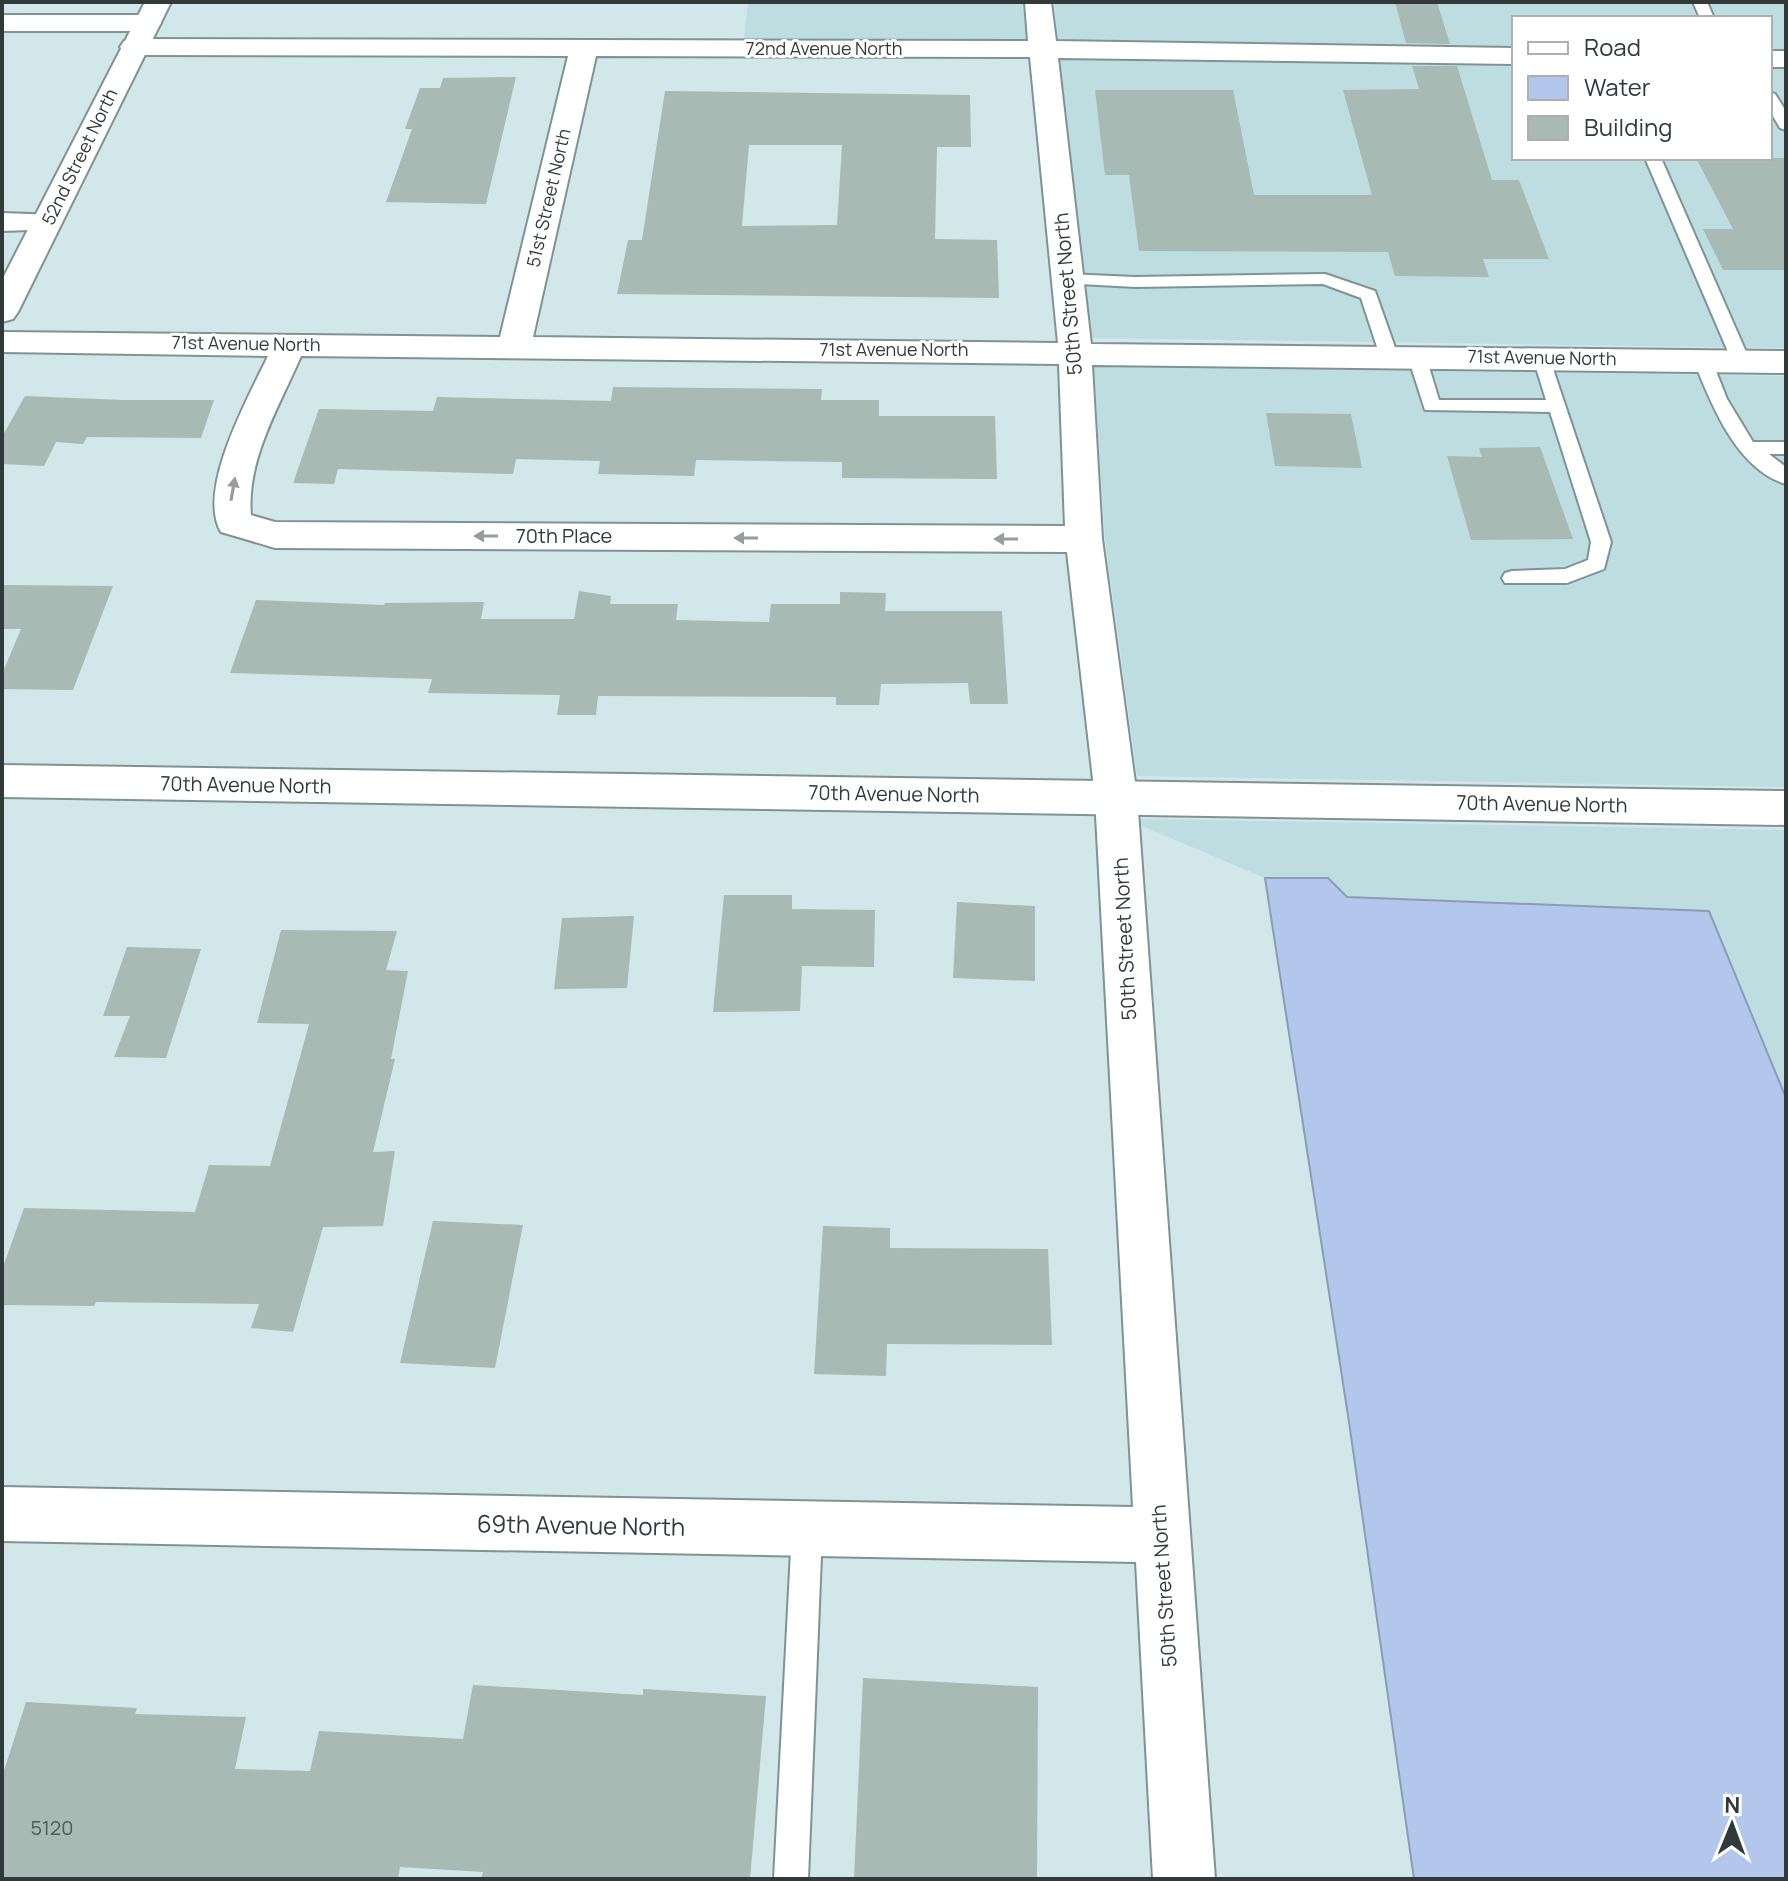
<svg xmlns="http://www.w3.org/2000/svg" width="1788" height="1881" viewBox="0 0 1788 1881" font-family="Manrope,sans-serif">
  <rect width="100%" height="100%" fill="#d2e7e9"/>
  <path fill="#bedde0" d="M748,2H1023L1026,40L744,39Z
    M1054,2H1786V50H1770V18H1514V46L1058,40Z
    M1060,59L1514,65V158H1770V69H1786V348L1092,338Z
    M1094,366L1786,376V787L1137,776L1105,540Z
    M1141,819L1786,830V1098L1709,911L1347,897L1328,878H1265L1142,826Z"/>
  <path fill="#b3c7ed" stroke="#8c9cb7" stroke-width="2" d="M1265,878H1328L1347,897L1709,911L1786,1098V1879H1414L1349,1422Z"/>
  <path fill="#a7bab3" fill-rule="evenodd" d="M1395,2H1437L1450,44L1406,43Z
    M1412,66H1457L1492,180H1519L1549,259H1483L1489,277L1395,276L1388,252L1139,251L1129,175H1105L1095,90H1233L1254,195H1372L1343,90L1419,89Z
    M516,77L486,204L386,202L412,129H405L420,88H440L443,78Z
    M665,91L970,95L971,147H937L935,239L997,240L999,298L617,294L628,240H642ZM749,145H842L837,225L742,226Z
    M1696,158H1786V270H1723L1703,229H1733Z
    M613,387L822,389L821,400H879V416H995L997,479L842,478V462L696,460L694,476L598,474L600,461L516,459L513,474L338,469L334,484L293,483L319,409L433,411L437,397L611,401Z
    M25,396L123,400H214L201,438L87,437L83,444L56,442L44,466L2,464V437Z
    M1266,413L1351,414L1362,468L1275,466Z
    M1540,447L1573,539L1471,540L1447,456L1482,457L1479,448Z
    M2,585L113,586L73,690L2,689V674L21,629H2Z
    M579,591L611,596L610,604H678L676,620L769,622L771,604H840V592L886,593L885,611H1002L1008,704H970L968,683L881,684L879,705H836V697L598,696L596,715H557L560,695L428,693L432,679L230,673L256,600L384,605L385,603L484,602L481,619H574Z
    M724,895H792V909L875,910L874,967L802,966L800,1011L713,1012Z
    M957,902L1035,906V981L953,978Z
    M634,916L627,988L554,989L562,918Z
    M281,930L397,931L386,970L408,971L391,1059H395L373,1152L395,1151L383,1226L323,1227L293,1332L251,1328L259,1304L96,1302L94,1306L2,1305V1270L24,1208L195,1212L209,1165L270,1166L309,1024L257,1023Z
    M127,947L201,949L166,1058L114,1057L130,1016H103Z
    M433,1221L523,1225L495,1368L400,1363Z
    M823,1226L890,1228V1248L1048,1249L1052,1345L887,1344L886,1376L814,1374Z
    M863,1678L1038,1687L1037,1879H854Z
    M473,1685L643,1695V1689L766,1696L750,1879H481L483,1872L400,1867L398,1879H2V1777L26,1702L137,1708L135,1714L246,1717L235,1769L310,1771L319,1731L463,1739Z"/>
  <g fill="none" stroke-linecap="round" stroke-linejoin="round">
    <g stroke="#7f9395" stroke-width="4">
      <path id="service" d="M1693,2H1707L1714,18H1700Z
        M1770,92L1775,94L1786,111V130L1780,128L1770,111Z
        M1645,158H1661L1750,361L1747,365H1735L1732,361Z
        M1067,274L1135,277L1325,274L1375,291L1398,356L1389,362L1380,356L1361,298L1323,284L1135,287L1061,283L1058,279Z
        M1417,351L1426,357L1439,400H1546L1533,358L1542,352L1548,354L1611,542L1604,569L1567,583H1505L1502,578L1505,573L1512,571L1565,569L1588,560L1591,542L1550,412L1425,410L1408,357Z
        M1703,355L1712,361L1727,399L1753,442H1786V454H1769L1786,467V484C1737,470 1711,404 1694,361Z
        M807,1516L818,1520L822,1531L808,1879H774L792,1531L796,1520Z"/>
    </g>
    <g stroke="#7f9395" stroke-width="4">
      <path id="minor" d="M1025,2H1051L1056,41L1514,48V64L1058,58L1091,344L1786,351V373L1092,365L1102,539L1137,797L1215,1879H1153L1136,1562L2,1541V1487L1133,1507L1095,797L1067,552L275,548L221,532C196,490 249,396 268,356L2,352V332L500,337L568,56L134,55L124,53L120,47L124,41L134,39L1028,41ZM596,56L1030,57L1058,343L533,337ZM301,356L1059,364L1065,526L275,522L251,515C246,460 280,405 301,356Z
        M2,15H147L157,17L161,23L157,29L147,31H2Z
        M1770,51H1786V67H1770Z
        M2,213L58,215L62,222L58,229L2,231Z"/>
    </g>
    <g stroke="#7f9395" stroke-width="4">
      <path id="tertiary" d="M145,2H171L18,312L13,319L2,322V280Z
        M2,765L1786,791V825L2,797Z"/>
    </g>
    <use href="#service" fill="#fff" fill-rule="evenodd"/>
    <use href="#minor" fill="#fff" fill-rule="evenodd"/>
    <use href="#tertiary" fill="#fff" fill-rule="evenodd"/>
  </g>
  <defs><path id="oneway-solid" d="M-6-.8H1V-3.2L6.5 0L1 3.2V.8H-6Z" transform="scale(2)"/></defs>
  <g fill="#989c9c">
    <use href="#oneway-solid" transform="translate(233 489) rotate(-80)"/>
    <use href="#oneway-solid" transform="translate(486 536) rotate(-180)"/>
    <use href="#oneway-solid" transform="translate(746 538) rotate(-180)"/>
    <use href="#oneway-solid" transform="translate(1006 539) rotate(-180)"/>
  </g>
  <g text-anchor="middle" stroke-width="6" stroke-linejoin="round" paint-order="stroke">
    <g font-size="18" fill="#31393a" stroke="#fff">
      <text x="824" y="55">72nd Avenue North</text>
      <text transform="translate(80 157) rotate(-64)" y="6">52nd Street North</text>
      <text transform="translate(549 198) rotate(-77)" y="6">51st Street North</text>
      <text transform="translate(246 344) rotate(1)" y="6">71st Avenue North</text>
      <text x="894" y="356">71st Avenue North</text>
      <text transform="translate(1542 358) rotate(1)" y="6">71st Avenue North</text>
    </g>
    <g font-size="20" fill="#31393a" stroke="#fff">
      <text transform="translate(1068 294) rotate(-95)" y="7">50th Street North</text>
      <text x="564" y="543">70th Place</text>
      <text transform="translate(246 785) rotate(1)" y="7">70th Avenue North</text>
      <text transform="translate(894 794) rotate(1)" y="7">70th Avenue North</text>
      <text transform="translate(1542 804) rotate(1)" y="7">70th Avenue North</text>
      <text transform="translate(1125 939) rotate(-93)" y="7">50th Street North</text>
      <text transform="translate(1164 1586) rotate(-94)" y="7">50th Street North</text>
    </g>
    <g font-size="20" fill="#4e5958">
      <text x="52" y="1835">5120</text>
    </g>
    <g font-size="24" fill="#31393a" stroke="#fff">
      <text transform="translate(581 1526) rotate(1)" y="8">69th Avenue North</text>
    </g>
  </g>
  <rect width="1788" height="1881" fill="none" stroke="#31393a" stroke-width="8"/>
  <rect x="1512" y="16" width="260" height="144" fill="#ffffff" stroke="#adb0b0" stroke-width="2"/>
  <rect x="1528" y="42" width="40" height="12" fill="#ffffff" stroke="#adb0b0" stroke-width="2"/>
  <text x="1584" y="56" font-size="24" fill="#31393a">Road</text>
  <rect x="1528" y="76" width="40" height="24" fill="#b3c7ed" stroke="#adb0b0" stroke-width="2"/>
  <text x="1584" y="96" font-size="24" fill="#31393a">Water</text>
  <rect x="1528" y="116" width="40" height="24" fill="#a7bab3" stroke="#adb0b0" stroke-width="2"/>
  <text x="1584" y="136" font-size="24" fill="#31393a">Building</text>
  <g transform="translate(1732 1825) rotate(1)" stroke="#ffffff" stroke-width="6" paint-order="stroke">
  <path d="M0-6L14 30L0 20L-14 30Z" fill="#31393a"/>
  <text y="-12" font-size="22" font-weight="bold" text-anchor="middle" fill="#31393a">N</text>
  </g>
</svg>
